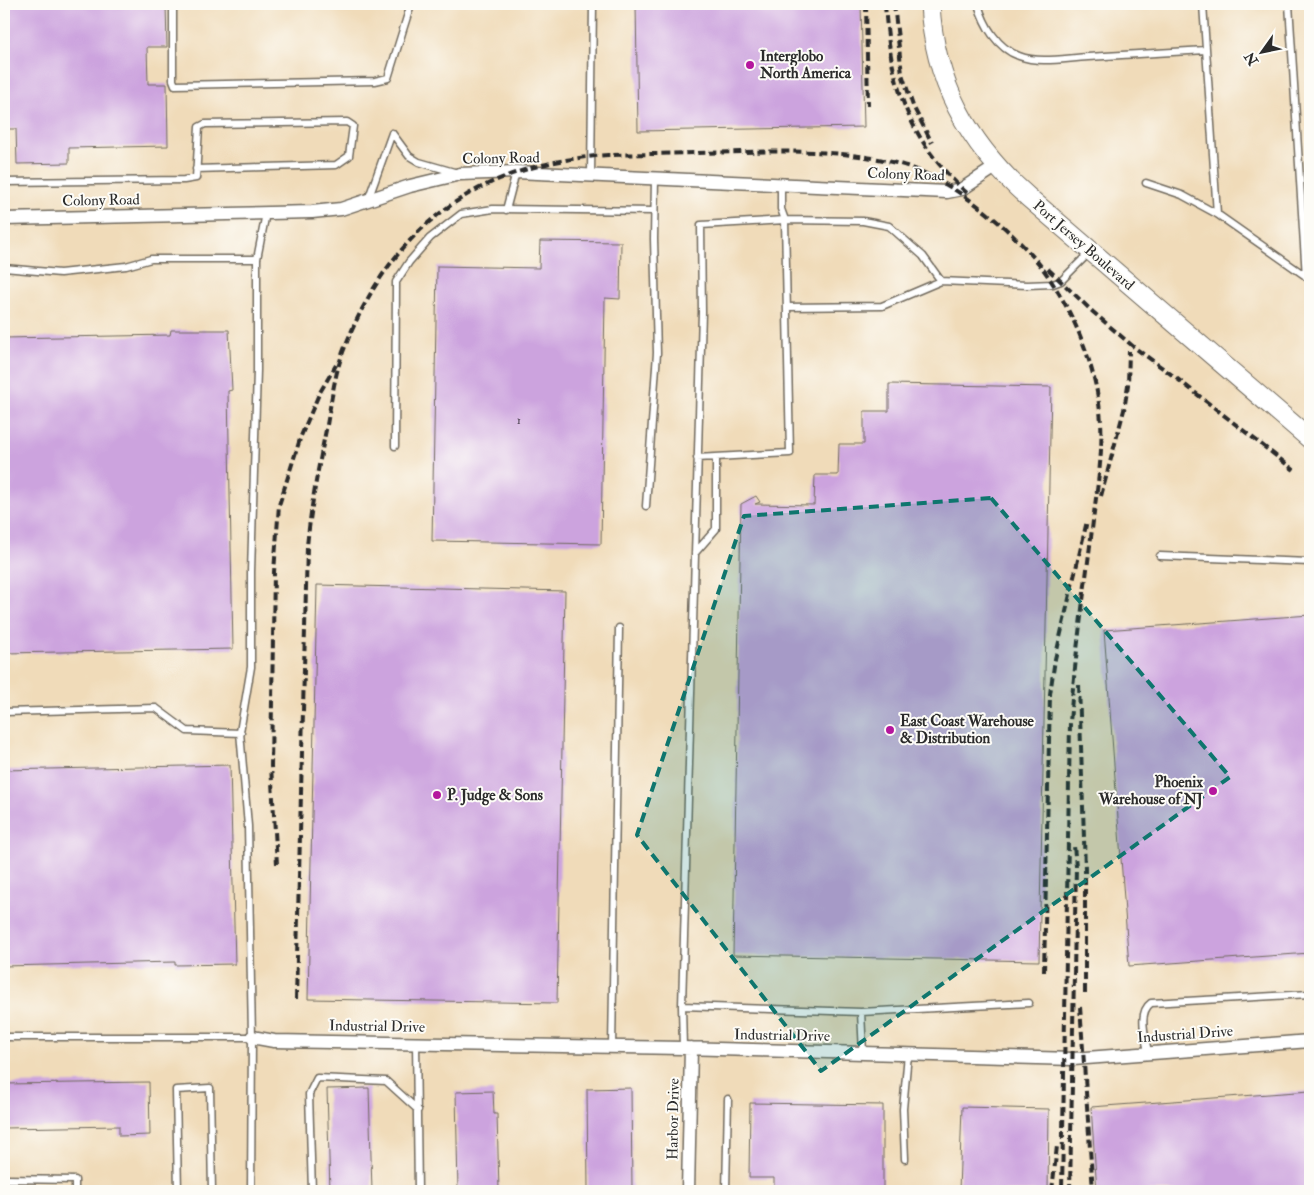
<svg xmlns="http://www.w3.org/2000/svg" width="1314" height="1195" viewBox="0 0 1314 1195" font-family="'IM FELL Double Pica',serif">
  <rect width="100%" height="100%" fill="#fdfcf7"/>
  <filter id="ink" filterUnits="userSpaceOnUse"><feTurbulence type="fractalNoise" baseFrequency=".02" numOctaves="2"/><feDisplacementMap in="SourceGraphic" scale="10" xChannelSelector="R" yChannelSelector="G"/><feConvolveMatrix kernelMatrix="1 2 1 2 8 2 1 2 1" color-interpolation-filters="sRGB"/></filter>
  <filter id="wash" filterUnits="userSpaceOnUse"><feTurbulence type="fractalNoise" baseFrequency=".0096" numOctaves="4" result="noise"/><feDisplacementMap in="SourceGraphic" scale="20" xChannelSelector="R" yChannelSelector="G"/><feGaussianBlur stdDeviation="1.12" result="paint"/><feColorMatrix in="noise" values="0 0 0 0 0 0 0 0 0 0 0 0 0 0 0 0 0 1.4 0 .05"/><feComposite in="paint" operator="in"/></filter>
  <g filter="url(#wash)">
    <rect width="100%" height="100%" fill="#f0dbb9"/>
    <g id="blocks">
      <path fill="#cca3de" d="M4,4H166L167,47H147L148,84H167L168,146L69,148V163L17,164L16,129H4Z
        M636,4H861L864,127L638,131Z
        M540,241L621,242L620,299L605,298L601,544L432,541L437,266L539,268Z
        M171,330H229L232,390L228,391L233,649L4,653V338L170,335Z
        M889,384L1051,387L1039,961L733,955L741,504L756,496L760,502L755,504L814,505L815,475H838L839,444H864V411H889Z
        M317,585L565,591L557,1003L308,999Z
        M1310,615V953L1129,966L1104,630Z
        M230,765L235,964L175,965V962L4,966V770Z
        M149,1082L150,1135L119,1136V1126L4,1128V1084Z
        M369,1088L372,1191H330L327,1089Z
        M631,1088L632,1191H588L587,1089Z
        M493,1091L494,1114H497L499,1191H458L456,1092Z
        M1310,1091V1191H1097L1091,1107Z
        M750,1103L883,1105V1191H774V1178H749Z
        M962,1107L1049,1109L1048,1191H959Z"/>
    </g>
  </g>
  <g filter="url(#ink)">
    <use href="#blocks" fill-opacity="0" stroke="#70695d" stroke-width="1"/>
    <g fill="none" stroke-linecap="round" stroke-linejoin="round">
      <g stroke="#70695d" stroke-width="9">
        <path id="lane" d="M173,4V80L175,85L375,81L388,78L411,4
          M978,4C984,25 997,48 1019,56C1040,64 1066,58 1088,57C1127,55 1166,52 1206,50
          M1203,4L1217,214
          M1289,4L1306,277
          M392,133L409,156L419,162L454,172
          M591,175L593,4
          M4,182L184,180L196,178L199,127L205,124L347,122L353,126L349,156L336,165L196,169
          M1146,183L1182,195L1217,214L1310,279
          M368,200L392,133
          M506,210L516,172
          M4,268L60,273L126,266L151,259H257
          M787,307L882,306L941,281L1027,285L1053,284L1061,281L1090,252
          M395,446L396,282L409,262L430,238L461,214L493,209L654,211
          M697,458L790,453L785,220L781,209V184
          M646,506L657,353L654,239L655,178
          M695,553L716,529V457
          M1160,556L1310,562
          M4,712L156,708L187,731L241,733
          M682,1006L861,1012L1029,1003
          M861,1012L863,1053
          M4,1037H252
          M416,1043L418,1191
          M612,1047L619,628
          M683,1048L682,1006L702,312L701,225L785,220L863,221L889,226L923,256L941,281
          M1148,1053C1146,1038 1137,1013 1151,1003L1310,994
          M905,1159L903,1109L908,1054
          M4,1179L75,1180V1191
          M178,1191L176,1090L210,1088L212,1191
          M251,1191L252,1037L248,826L240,732L251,667V572L257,370V259L266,213
          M312,1191L309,1094L317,1078L386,1081L418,1110
          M726,1191L728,1099"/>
      </g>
      <g stroke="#70695d" stroke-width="15">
        <path id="street" d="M4,219L312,212L341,209L410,186L460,174L516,172L947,192L962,189L997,166
          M252,1037L274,1041L683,1048L1073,1059L1310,1041
          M688,1191L691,1048"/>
      </g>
      <g stroke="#70695d" stroke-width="21">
        <path id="secondary" d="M930,4C934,83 969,145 1028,197L1310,439"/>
      </g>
      <use href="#lane" stroke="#fff" stroke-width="6"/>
      <use href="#street" stroke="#fff" stroke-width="12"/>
      <use href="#secondary" stroke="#fff" stroke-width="19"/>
      <path stroke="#2b2b2b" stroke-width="4" stroke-dasharray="8 4" stroke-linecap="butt" d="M866,4L868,106
        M885,4C890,82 907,139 967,193
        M894,4L902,74L913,106L932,143
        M1048,269L1093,312L1135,348L1175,377L1294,470
        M1101,496L1124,410L1128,385L1129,351
        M1079,685L1085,869V995
        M277,864L271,766L274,572L279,505L301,436L319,394L336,365
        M1044,972L1050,694L1055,659L1087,521
        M296,999L307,546C311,506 318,468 326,430C331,404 334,377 343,352C390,228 476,164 608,155C652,154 696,153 740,152C794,151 847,150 900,164C949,178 1008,225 1040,265C1073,309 1097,366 1101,422C1103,454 1097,489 1093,521C1085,588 1075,655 1070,723L1062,1191
        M1080,1007L1093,1191
        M1052,1191L1057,1146
        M1070,1191L1076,866L1074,846"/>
    </g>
  </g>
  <path fill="#0f766e" fill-opacity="0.2" stroke="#0f766e" stroke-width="4" stroke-dasharray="10 6" stroke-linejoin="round" d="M991,498L1230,777L821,1071L637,835L744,516Z"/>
  <g fill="#b5179e" stroke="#fdfcf7" stroke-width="2">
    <circle cx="750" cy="65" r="5"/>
    <circle cx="890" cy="730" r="5"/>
    <circle cx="1213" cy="791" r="5"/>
    <circle cx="437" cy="795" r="5"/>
  </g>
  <g text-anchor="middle" stroke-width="4" stroke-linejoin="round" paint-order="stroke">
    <g font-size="12" fill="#534958">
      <text x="519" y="424">1</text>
    </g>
    <g font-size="15" font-weight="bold" fill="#2b2b2b" stroke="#fdfcf7" text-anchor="start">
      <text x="760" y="61">Interglobo<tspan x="760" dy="17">North America</tspan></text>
      <text x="900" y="726">East Coast Warehouse<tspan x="900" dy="17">&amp; Distribution</tspan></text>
      <text x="1203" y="787" text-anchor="end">Phoenix<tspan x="1203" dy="17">Warehouse of NJ</tspan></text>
      <text x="447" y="800">P. Judge &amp; Sons</text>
    </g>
    <g font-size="15" fill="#2b2b2b" stroke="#fdfcf7">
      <text transform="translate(501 158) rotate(-1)" y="5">Colony Road</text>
      <text transform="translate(906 174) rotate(2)" y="5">Colony Road</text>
      <text transform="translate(101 200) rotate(-1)" y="5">Colony Road</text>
      <text transform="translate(1084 245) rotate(41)" y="5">Port Jersey Boulevard</text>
      <text transform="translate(377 1026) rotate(1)" y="5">Industrial Drive</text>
      <text transform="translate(1185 1034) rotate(-4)" y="5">Industrial Drive</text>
      <text transform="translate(782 1035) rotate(1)" y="5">Industrial Drive</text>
      <text transform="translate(673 1119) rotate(-89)" y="5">Harbor Drive</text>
    </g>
  </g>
  <rect width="1314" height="1195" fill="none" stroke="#fdfcf7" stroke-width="20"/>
  <g transform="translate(1262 52) rotate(237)" stroke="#fdfcf7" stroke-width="4" paint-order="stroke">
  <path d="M0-4L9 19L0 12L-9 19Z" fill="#2b2b2b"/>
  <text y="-8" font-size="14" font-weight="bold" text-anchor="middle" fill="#2b2b2b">N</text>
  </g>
</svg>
